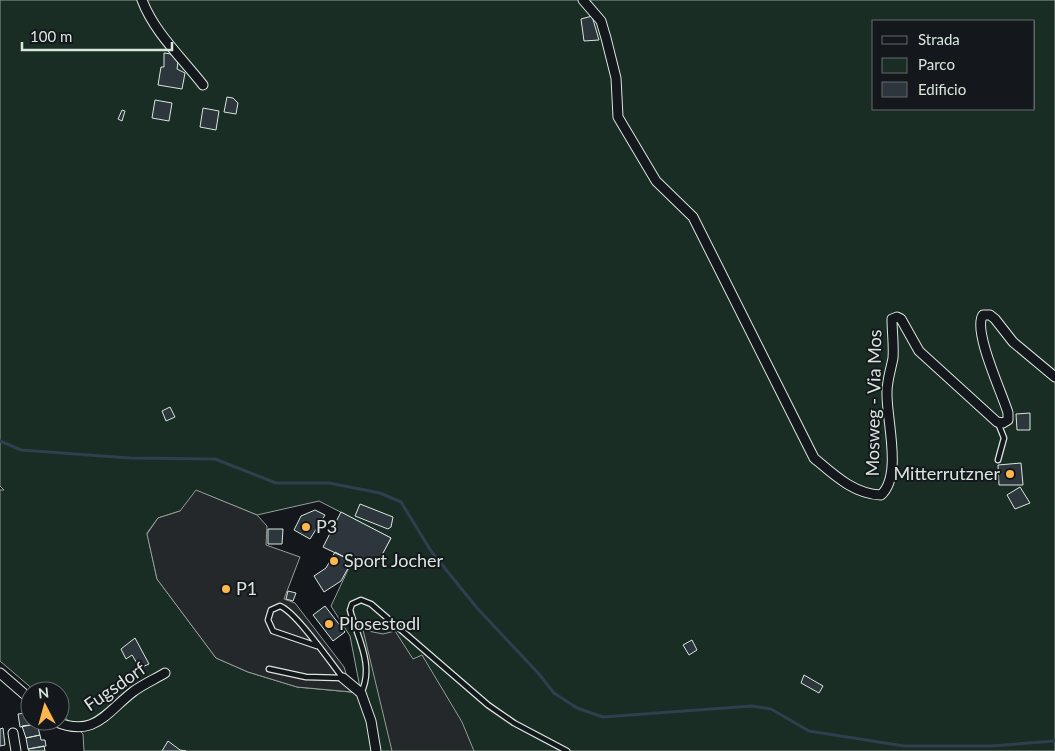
<svg xmlns="http://www.w3.org/2000/svg" width="1055" height="751" viewBox="0 0 1055 751" font-family="Lato,sans-serif">
  <rect width="100%" height="100%" fill="#14181c"/>
  <path fill="#1a2d24" stroke="#939e99" fill-rule="evenodd" d="M0,0H1055V751H84L83,734L60,713V691H35L0,661V490H4L0,486ZM874,21H1034V109H874ZM205,494L257,515L319,501L391,538L375,568L354,557L331,606L350,636L361,693L297,687L248,672L216,658L157,579L147,533L158,518L180,511Z"/>
  <path fill="#24282b" stroke="#939e99" d="M196,490L257,515L267,526L266,545L300,557L284,599L295,603L344,667L352,692L297,687L248,672L216,658L157,579L147,534L158,518L180,511Z
    M363,630L383,634L395,631L413,659L422,655L462,722L474,751H392Z"/>
  <g fill="none" stroke-linecap="round" stroke-linejoin="round">
    <path stroke="#2f3f4d" stroke-width="3" d="M0,441L21,450L130,458L215,459L276,483H329L380,493L401,502L431,551L477,608L539,674L554,693L577,708L603,717L752,706L771,709L809,731L904,746H991L1055,741"/>
  </g>
  <path fill="#2c363c" stroke="#d8e6dc" d="M592,16L599,40L584,41L581,19Z
    M164,53L171,54L178,62L177,69L185,73L182,89L158,85L161,67H164Z
    M227,97L233,98L238,103L236,114L224,112Z
    M155,100L172,103L169,121L152,118Z
    M203,108L219,111L216,130L200,127Z
    M122,110L125,111L122,121L118,119Z
    M170,407L175,417L166,421L162,411Z
    M1030,413V430H1017L1016,414Z
    M1021,463L1023,485H999L998,465Z
    M1020,487L1030,503L1015,509L1007,495Z
    M360,504L393,517L391,527L388,529L355,516Z
    M315,510L325,515L310,539L294,530L301,516Z
    M341,512L391,538L375,568L354,557L352,561L323,547Z
    M268,529H283L282,544H268Z
    M335,552L352,561L341,581L324,592L314,576L326,568Z
    M288,591L296,593L293,601L286,599Z
    M325,606L345,632L333,641L313,615Z
    M135,638L149,664L140,668L132,655L126,659L121,649Z
    M692,640L697,650L689,655L683,645Z
    M804,675L823,686L819,693L801,683Z
    M26,713L30,714V721H36L37,724L20,727L18,714Z
    M37,724L40,735L26,738L22,726Z
    M3,728L5,745L0,746V729Z
    M40,735L41,740H45L46,746L28,749L26,738Z
    M168,741L180,750L186,751H162Z
    M44,746L45,751H29L28,749Z"/>
  <g fill="none" stroke-linecap="round" stroke-linejoin="round">
    <g stroke="#d8e6dc" stroke-width="7">
      <path id="lane" d="M998,460L1004,438L998,423
        M317,646L273,631L268,620L271,610L280,606C296,612 331,663 343,678
        M269,669L306,677L343,678
        M361,693C375,666 357,637 350,610L352,604L361,600L371,604L488,705L514,723L567,751"/>
    </g>
    <g stroke="#d8e6dc" stroke-width="11">
      <path id="street" d="M142,0C154,32 182,58 203,85
        M583,0L601,21L606,38L616,78L618,117L656,181L693,217L814,458C834,475 854,494 881,495C903,475 886,419 887,392C887,380 891,369 893,358C894,345 892,332 892,319L897,317L901,319L919,351L997,422L1003,423L1008,420V413C1003,395 972,330 983,315H990L995,319L1013,342L1055,377
        M0,673L30,699
        M343,678L361,693L371,721L376,751
        M54,721C95,739 106,712 134,691C144,684 155,679 165,673
        M13,733L16,751"/>
    </g>
    <use href="#lane" stroke="#14181c" stroke-width="4.5"/>
    <use href="#street" stroke="#14181c" stroke-width="9"/>
  </g>
  <g fill="#ffb74d" stroke="#14181c" stroke-width="2">
    <circle cx="1010" cy="474" r="5"/>
    <circle cx="306" cy="527" r="5"/>
    <circle cx="334" cy="561" r="5"/>
    <circle cx="226" cy="589" r="5"/>
    <circle cx="329" cy="624" r="5"/>
  </g>
  <g text-anchor="middle" stroke-width="4" stroke-linejoin="round" paint-order="stroke">
    <g font-size="18" fill="#d8e6dc" stroke="#14181c">
      <text transform="translate(874 403) rotate(-89)" y="6">Mosweg - Via Mos</text>
      <text transform="translate(115 687) rotate(-35)" y="6">Fugsdorf</text>
    </g>
    <g font-size="18" fill="#d8e6dc" stroke="#14181c" text-anchor="start">
      <text x="1000" y="480" text-anchor="end">Mitterrutzner</text>
      <text x="316" y="533">P3</text>
      <text x="344" y="567">Sport Jocher</text>
      <text x="236" y="595">P1</text>
      <text x="339" y="630">Plosestodl</text>
    </g>
  </g>
  <rect x="872" y="20" width="162" height="90" fill="#14181c" stroke="#626a69"/>
  <rect x="882" y="36" width="25" height="8" fill="#14181c" stroke="#626a69"/>
  <text x="918" y="45" font-size="15" fill="#d8e6dc">Strada</text>
  <rect x="882" y="58" width="25" height="15" fill="#1a2d24" stroke="#626a69"/>
  <text x="918" y="70" font-size="15" fill="#d8e6dc">Parco</text>
  <rect x="882" y="82" width="25" height="15" fill="#2c363c" stroke="#626a69"/>
  <text x="918" y="95" font-size="15" fill="#d8e6dc">Edificio</text>
  <g transform="translate(45 706) rotate(354)"><circle r="24" fill="#14181c" stroke="#626a69"/>
  <path d="M0-4L9 19L0 12L-9 19Z" fill="#ffb74d"/>
  <text y="-8" font-size="14" font-weight="bold" text-anchor="middle" fill="#d8e6dc">N</text>
  </g>
  <path d="M22 42v8h150v-8" fill="none" stroke="#d8e6dc" stroke-width="2.5"/>
  <text x="30" y="42" font-size="15" fill="#d8e6dc" stroke="#14181c" stroke-width="4" paint-order="stroke">100 m</text>
</svg>
